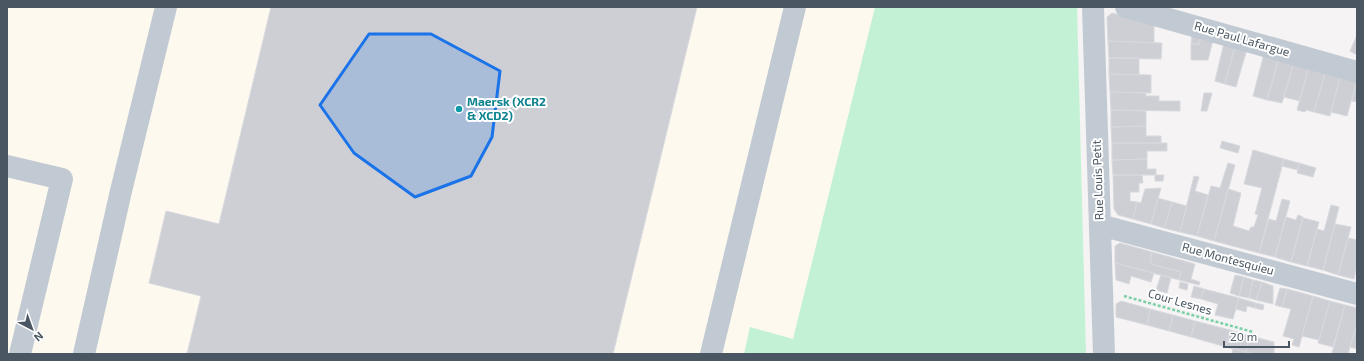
<svg xmlns="http://www.w3.org/2000/svg" width="1364" height="361" viewBox="0 0 1364 361" font-family="'Exo 2',sans-serif">
  <rect width="100%" height="100%" fill="#f5f3f3"/>
  <path fill="#fdf9ef" d="M7,7H1077L1086,354H7Z"/>
  <path fill="#c3f1d5" d="M875,7H1077L1086,354H744L750,327L793,339Z"/>
  <path fill="#cdcfd5" stroke="#d7d9de" d="M271,7H697L613,354H187L201,296L149,283L166,211L219,224Z
    M1112,13L1154,24V43L1108,41L1107,17Z
    M1192,34L1201,36L1199,44H1191Z
    M1357,35V55L1350,51Z
    M1201,36L1213,40L1208,60H1191V44H1199Z
    M1108,41L1162,43L1161,59L1109,58Z
    M1224,43L1235,46L1225,84L1215,81Z
    M1235,46L1247,49L1236,87L1225,84Z
    M1264,54L1279,58L1267,100L1253,96Z
    M1109,58H1139V75L1109,74Z
    M1279,58L1294,62L1282,103L1267,100Z
    M1294,62L1309,66L1300,101L1284,97Z
    M1309,66L1326,70L1314,112L1306,110L1305,112L1297,110Z
    M1326,70L1341,74L1330,116L1314,112Z
    M1109,74L1151,75V93L1110,92Z
    M1341,74L1357,80L1347,116L1331,112Z
    M1357,80V102L1352,101Z
    M1110,92L1146,93V96H1159V101H1180V111L1111,110Z
    M1204,93H1212L1207,111H1201Z
    M1111,110L1146,111V126L1111,127Z
    M1146,126V136H1161V143H1112L1111,127Z
    M1222,141L1240,146L1238,153L1220,148Z
    M1112,143H1167V151H1147V159L1112,160Z
    M1253,150L1284,159L1259,253L1214,241L1228,189L1241,193L1233,226L1249,231L1251,227H1254L1258,215L1255,214L1262,188L1244,184Z
    M1147,159V169H1156V175H1113L1112,160Z
    M1284,159L1299,163L1298,170L1282,166Z
    M1228,163L1235,165L1214,241L1197,236L1211,186L1220,188Z
    M1299,163L1316,168L1313,177L1297,173Z
    M1113,175H1142L1143,183H1139V192H1130V201L1137,202L1133,219L1118,215L1114,209Z
    M1155,175H1164L1163,181H1155Z
    M1194,176L1199,177L1195,191L1208,195L1197,236L1180,232Z
    M1161,188L1151,224L1133,219L1137,202L1141,203L1145,189Z
    M1158,198L1172,202L1164,228L1151,224Z
    M1282,199L1290,201L1275,257L1259,253L1269,219L1276,221Z
    M1172,202L1187,206L1180,232L1164,228Z
    M1331,205L1339,207L1323,270L1307,266L1317,229L1324,231Z
    M1298,215L1303,217L1291,262L1275,257L1286,217L1296,220Z
    M1303,218L1319,222L1307,266L1291,262Z
    M1335,224L1351,227L1338,275L1323,270Z
    M1348,238L1357,240V266L1354,279L1338,275Z
    M1120,243L1152,252L1150,262L1154,265L1181,272L1179,280L1115,263V246Z
    M1152,252L1195,264L1191,279L1200,282L1199,285L1179,280L1181,272L1154,265L1150,262Z
    M1115,263L1154,273L1151,282L1131,276L1129,284L1116,280Z
    M1161,275L1171,277L1167,293L1156,290Z
    M1235,275L1244,277L1239,296L1230,293Z
    M1244,277L1253,280L1249,298L1239,296Z
    M1253,280L1262,282L1256,300L1249,298Z
    M1180,282L1188,284L1187,290L1179,288Z
    M1262,282L1273,286V304L1256,300Z
    M1194,286L1204,289L1201,299L1191,297Z
    M1280,288L1287,289L1282,307L1275,305Z
    M1204,289L1239,298L1233,319L1215,315L1218,304L1201,299Z
    M1287,289L1313,296L1299,347L1292,345L1294,339L1283,336L1291,309L1282,307Z
    M1313,296L1330,301L1319,340L1302,336Z
    M1239,298L1256,303L1255,308L1247,306L1246,312L1236,309Z
    M1121,301L1150,309L1147,325L1116,317V304Z
    M1330,301L1345,305L1333,347L1318,343Z
    M1256,303L1264,305L1263,310L1255,308Z
    M1345,305L1357,308V324L1348,354H1336L1332,353Z
    M1150,309L1173,315L1169,331L1147,325Z
    M1173,315L1195,321L1191,337L1169,331Z
    M1195,321L1230,330L1226,347L1191,337Z
    M1357,324V349L1350,347Z
    M1230,330L1250,336L1246,352L1226,347Z
    M1250,336L1274,342V354H1254L1246,352Z
    M1233,348L1246,352L1254,354H1232Z"/>
  <g fill="none" stroke-linecap="round" stroke-linejoin="round">
    <path stroke="#7ad0a6" stroke-width="2.5" stroke-dasharray="3 2" stroke-linecap="butt" d="M1124,296L1253,332"/>
    <path stroke="#c1cad2" stroke-width="22" d="M1093,7L1104,354
      M1126,7L1357,72
      M7,166L62,179L20,354
      M1100,225L1357,294
      M84,354L121,191L166,7
      M711,354L795,7"/>
  </g>
  <path fill="#1a73e8" fill-opacity="0.2" stroke="#1a73e8" stroke-width="3" stroke-linejoin="round" d="M369,34H431L500,71L492,137L471,176L415,197L354,153L320,105Z"/>
  <circle fill="#0f9aa8" stroke="#fff" stroke-width="1.5" cx="459" cy="109" r="4"/>
  <g text-anchor="middle" stroke-width="4" stroke-linejoin="round" paint-order="stroke">
    <g font-size="12" fill="#4a5661" stroke="#fff">
      <text transform="translate(1242 39) rotate(16)" y="4">Rue Paul Lafargue</text>
      <text transform="translate(1098 180) rotate(-92)" y="4">Rue Louis Petit</text>
      <text transform="translate(1228 259) rotate(15)" y="4">Rue Montesquieu</text>
      <text transform="translate(1180 302) rotate(16)" y="4">Cour Lesnes</text>
    </g>
    <g font-size="12" font-weight="bold" fill="#0d838f" stroke="#fff" text-anchor="start">
      <text x="467" y="106">Maersk (XCR2<tspan x="467" dy="14">&amp; XCD2)</tspan></text>
    </g>
  </g>
  <rect width="1364" height="361" fill="none" stroke="#4a5661" stroke-width="16"/>
  <g transform="translate(32 329) rotate(139)" stroke="#ffffff" stroke-width="3" paint-order="stroke">
  <path d="M0-3L7 15L0 10L-7 15Z" fill="#4a5661"/>
  <text y="-6" font-size="11" font-weight="bold" text-anchor="middle" fill="#4a5661">N</text>
  </g>
  <path d="M1224 341v6h65v-6" fill="none" stroke="#4a5661" stroke-width="2"/>
  <text x="1230" y="341" font-size="12" fill="#4a5661" stroke="#ffffff" stroke-width="3" paint-order="stroke">20 m</text>
</svg>
